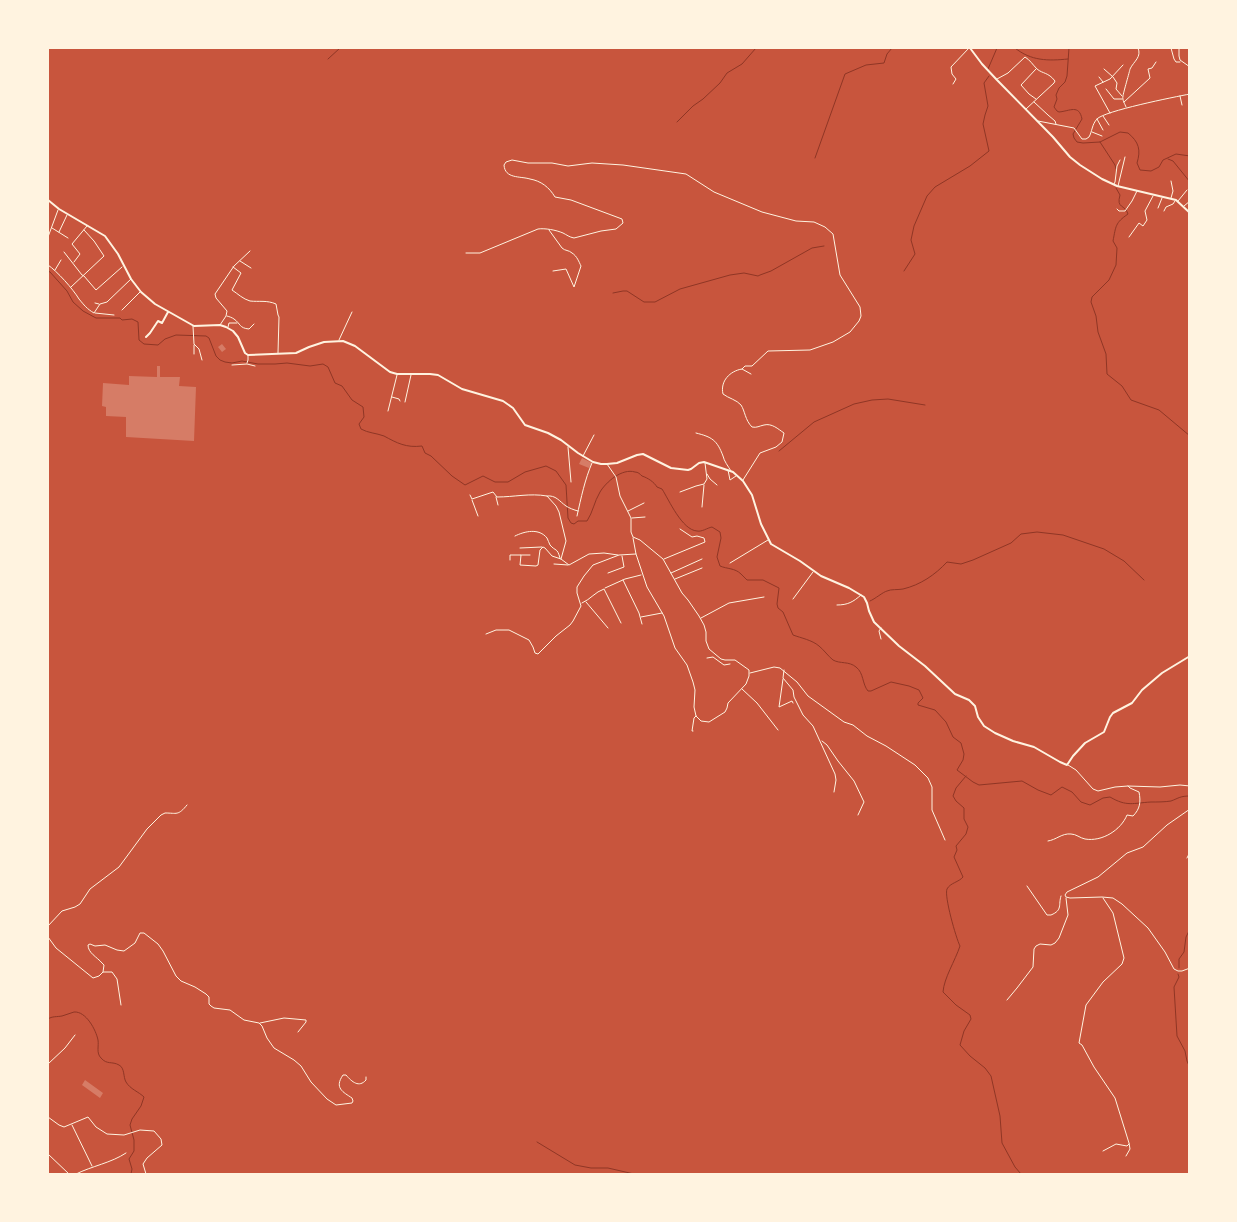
<svg xmlns="http://www.w3.org/2000/svg" width="1237" height="1222" viewBox="0 0 1237 1222" font-family="Arial,sans-serif">
  <rect width="100%" height="100%" fill="#c8553d"/>
  <g fill="none" stroke-linecap="round" stroke-linejoin="round">
    <path stroke="#8f3625" stroke-width="1" d="M1015,48C1031,61 1048,61 1068,59
      M1069,48L1067,76L1065,82L1059,88L1056,95L1057,99L1054,107L1057,111L1059,112C1070,111 1079,104 1082,119L1073,134L1074,138L1077,142L1083,143L1100,142L1120,132L1128,133C1139,142 1141,150 1137,163L1140,170L1151,171L1159,167L1163,160L1176,154L1190,156
      M328,59L340,48
      M988,69L997,48
      M677,122L693,106L703,99L720,83L727,73L742,64L756,48
      M1100,142L1115,165L1116,169
      M815,158L845,74L866,65L884,63L887,54L892,48
      M1168,159L1173,161L1190,182
      M1116,188L1120,195C1116,209 1125,204 1128,214C1115,223 1116,226 1113,241L1117,248L1116,265L1109,280L1092,297L1091,302L1096,316L1098,332L1106,354L1107,374L1122,386L1131,400L1159,410L1190,436
      M48,271L50,272L67,291L73,302L83,311L96,318H120L122,320L132,319L138,322L139,340L144,344L158,345L165,339L176,335L206,336L209,338L216,356L220,360L225,362L232,363L242,361L258,364H275L287,363L310,366L323,364L328,367L335,383L342,386L352,400L363,407L364,417L359,424L361,429C368,433 376,433 384,436C397,443 406,448 422,446L425,453L431,456L452,476L465,485L483,476L495,482H508L525,472L546,466L556,471L566,485L568,518L571,523L574,524L578,521H587C593,512 594,502 600,492C606,482 622,468 635,472C638,472 640,474 642,476C648,478 654,482 657,487L662,489C669,500 682,530 697,531C702,532 707,528 712,527L720,532L721,538L717,557L720,566C727,569 735,568 741,574C743,576 745,578 747,580H763L779,588L777,604L778,608L783,612L793,635C801,638 812,640 819,646C824,650 828,656 833,660C840,664 849,661 856,667C864,673 862,684 868,691H871L891,682L909,686L919,690L923,698L918,703V705L935,710L946,722L953,737L961,743L964,754L963,760L957,770L973,782L979,785L1022,781L1038,790L1051,795L1062,787L1072,792L1081,802L1090,805L1103,798L1110,797C1127,807 1133,803 1151,802C1157,802 1165,802 1171,801C1179,798 1180,796 1190,796
      M904,271L915,254L911,240L914,226L927,196L935,187L970,166L989,151L983,124L985,115L988,106L984,83L989,76
      M613,293L623,291H627L644,302H655L680,289L730,275L744,273L758,276L760,275L771,271L812,248L824,246
      M779,451L814,422L854,404L872,400L888,399L925,405
      M870,601C875,599 883,592 887,591C891,589 898,590 903,589C920,585 935,575 947,562L961,564L973,560L1011,543L1021,534L1037,532L1063,535L1104,549L1124,561L1144,580
      M966,776L956,788L953,796L956,801L964,808V819L968,827L966,834L956,846L957,850L954,857L963,877C959,882 950,883 947,889C944,896 956,938 960,946C955,961 944,978 943,992L956,1005L970,1015L971,1019L964,1031L960,1045L970,1056L985,1068L991,1076L1000,1116L1002,1143L1015,1167L1021,1174
      M1179,968V959L1184,952L1186,937L1190,929
      M1178,974L1179,977L1174,987L1177,1036L1185,1051L1187,1061L1190,1068
      M48,1019C52,1016 57,1017 62,1016C66,1015 70,1013 74,1012C86,1011 96,1030 98,1040C99,1046 96,1053 101,1058C107,1065 112,1061 119,1065C125,1068 123,1077 126,1082C130,1089 139,1092 144,1097L141,1106L132,1119L130,1125L134,1140V1151L129,1159L132,1169L131,1174
      M537,1142L575,1165L591,1168H608L634,1174"/>
  </g>
  <path fill="#d67c66" d="M222,344L226,349L222,352L218,347Z
    M157,366H160V377H180L179,386L196,387L194,441L126,437V417L106,416V407L102,406L103,383L129,385V376L157,377Z
    M582,458L592,463L589,468L579,464Z
    M85,1080L103,1093L100,1098L82,1085Z"/>
  <g fill="none" stroke-linecap="round" stroke-linejoin="round">
    <path stroke="#fff3e0" stroke-width="1" d="M953,84L956,79L952,74L951,67L969,48
      M1103,116L1109,125
      M1097,119L1103,130
      M1092,132L1102,136"/>
    <path stroke="#fff3e0" stroke-width="1" d="M1171,48L1174,59L1176,62H1180
      M1179,48V56L1180,60L1190,67
      M1036,69L1021,85L1029,94L1036,99
      M1104,69L1113,77L1117,83L1116,89L1122,96
      M1099,77L1103,82
      M997,79L1008,73L1025,57C1030,60 1033,65 1037,69C1043,74 1048,72 1055,81L1054,83L1026,109
      M1106,89L1114,99H1122
      M1180,96L1182,105
      M1034,102L1048,115L1055,121L1056,124
      M1124,102L1150,78L1148,69L1152,68L1156,62
      M1126,107C1125,104 1122,100 1123,96C1123,94 1130,70 1130,69C1134,61 1142,57 1138,48
      M1110,113L1095,86L1110,79L1123,65
      M1038,121L1074,128L1082,139H1086L1089,137C1092,132 1092,124 1097,119C1104,111 1174,97 1190,94
      M1171,181L1173,191L1171,198
      M1114,184L1115,182L1117,166L1120,160
      M1118,186L1125,157
      M1178,201L1187,190
      M1184,206L1190,201
      M1158,208L1162,198
      M1117,209L1119,211H1125L1132,201L1137,191
      M1164,211L1166,207L1173,204L1175,201
      M52,228L68,238
      M549,230L562,248C565,251 569,250 572,253C577,256 579,262 581,266L574,287L566,269L553,271
      M59,232L67,215
      M48,237L58,210
      M1129,237L1139,223L1143,226L1147,220L1145,211L1153,196
      M64,252L82,275L84,276L96,290L122,267
      M466,253H480L538,229C545,228 556,230 563,233C567,235 569,237 574,238L601,231L616,229L623,223L622,219L571,200L555,197C549,187 541,181 530,179C520,176 505,179 504,165L506,162L512,160L528,163H552L568,166L592,163L623,165L686,174L714,192L762,212L796,221L814,222L825,227L833,234L840,275L860,307L861,316L859,321L850,332L833,342L810,350L768,351L752,366H745L742,369
      M240,261L251,268
      M74,262L80,254L72,244L87,226
      M48,265C57,271 73,289 79,299C84,305 87,309 94,313L100,304L107,302L131,279
      M233,267L241,273L232,290C238,294 243,299 250,301C259,302 267,300 276,304L278,315L279,317L278,353
      M55,270L61,260
      M71,287L104,256L94,241L84,230
      M95,303L99,304
      M122,310L140,292
      M95,313L114,315
      M227,316C228,316 233,318 234,319C241,324 239,328 249,329L254,324
      M220,325L226,316L227,311L216,298L215,294L234,266L250,251
      M193,326L194,344L199,349L202,360
      M228,327L229,323H237
      M339,340L352,312
      M194,354V345
      M247,363L248,360V355
      M232,365L247,364L255,366
      M392,397L399,399L400,401
      M405,402L411,375
      M388,411L397,375
      M696,433C712,437 717,440 723,456C724,461 728,466 731,471
      M568,447L571,482
      M583,456L594,435
      M607,464L616,477L620,496L631,518V532L633,537L640,540L663,559L682,593L688,600L699,616L704,625L706,632V641L709,649L721,659L725,660H735L749,670V676L746,684L728,703L727,708L725,712L709,722L701,721L696,716L694,707L695,690L693,682L687,665L675,648L664,616L647,587L636,554
      M728,470L730,480L736,476
      M707,474L710,479L717,485
      M743,480L760,453L776,447L782,442L784,433C778,429 772,423 764,425C759,426 757,428 752,427C745,420 745,411 741,405C737,400 728,398 723,394C720,381 730,371 742,369L751,374
      M680,492L696,486L704,484L707,479L705,463
      M470,495L472,499L493,492L497,497C514,497 530,493 547,496L556,506L559,512L566,541L561,559
      M547,496C556,495 559,501 566,506C569,508 574,510 578,511
      M496,497L498,505
      M472,500L478,516
      M702,507L704,485
      M628,511L644,503
      M577,516C581,498 585,479 592,463
      M632,518L645,517
      M515,536C525,531 539,528 547,538C548,540 549,543 550,545C556,552 557,547 560,558
      M520,548L542,547
      M521,555H530
      M664,559L705,542L704,538L697,536L692,537L680,529
      M510,560V555H521L520,565L536,566L538,565L540,550L543,547L545,548L552,556L561,559L569,565L589,554L604,553L618,555
      M730,563L768,540
      M554,564L568,565
      M608,573L624,567L622,556
      M671,573L702,559
      M675,579L702,568
      M623,580L639,613L642,624
      M605,588L625,579L641,575
      M793,599L813,572
      M586,602L608,628
      M582,603C591,599 595,592 604,589L621,623
      M837,605C848,605 853,602 861,595
      M641,617L662,613
      M701,618L729,603L764,597
      M881,628L879,631L881,639
      M486,634L496,630H509L529,640L533,647L535,653L538,654L556,636L570,625L573,621L581,606L577,593V587L584,576L593,565L619,555L636,554L633,538
      M707,658L713,657L724,665L730,664
      M784,670L783,678L793,690L794,697L803,715L813,726L835,774L836,780L834,792
      M750,673L774,667L780,668L797,682L808,696L844,722L853,725L867,736L886,746L915,765L928,778L932,787V810L945,840
      M783,679L779,707L792,701L793,703
      M742,689L757,703L778,730
      M693,731H692L694,718L696,716
      M822,741L827,745L838,761L854,781L864,802L858,815
      M1068,765L1076,770L1093,789L1098,791L1115,787L1128,786L1160,787L1180,785L1190,786
      M1190,809L1167,825L1143,847L1127,853L1098,877L1067,892L1065,895L1066,897L1070,898L1102,897L1113,898L1122,904L1148,928L1165,952L1174,969L1178,971H1182L1190,968
      M1048,841C1056,840 1062,833 1071,834C1076,834 1080,838 1085,839C1102,842 1121,830 1127,815L1133,816C1140,809 1141,802 1139,792L1130,788L1128,786
      M1187,858L1190,852
      M1027,886L1047,915H1051C1063,910 1058,905 1061,896
      M1103,898L1113,913L1124,958L1122,964L1103,982L1086,1005L1079,1043L1082,1045L1094,1067L1115,1098L1129,1143L1130,1149L1126,1156
      M48,926L62,911L75,907L80,904L90,889L119,867L147,829L161,815L165,813C177,813 178,816 187,805
      M48,937L56,948L93,978L99,976L103,972H112L117,979L121,1005
      M103,972L104,965L102,963C97,957 88,953 88,945L90,944L95,946L105,945L117,950L124,951L135,943L140,933H144L158,944L163,951L176,976L181,981L195,987L206,994L209,997V1004L211,1006L214,1008L230,1010L244,1020L259,1023L262,1026L267,1038L274,1048L294,1060L301,1066L311,1082L327,1099L336,1105L352,1103L353,1101L352,1098C343,1092 334,1088 343,1075H346C352,1082 359,1088 366,1080V1077
      M1007,1000L1017,988L1033,967L1034,949L1036,946L1040,944L1051,945L1055,943L1059,938L1068,915L1066,898
      M260,1023L284,1018L306,1020V1022L298,1032
      M48,1064L65,1048L75,1035
      M48,1117L59,1125L64,1127L88,1117L96,1127L107,1134L124,1135L140,1130L154,1131L161,1139L162,1145L147,1158L143,1164L146,1174
      M72,1125L92,1166
      M1103,1151L1116,1144L1127,1146L1129,1144
      M48,1154L69,1174
      M48,1155V1174
      M76,1174C92,1166 111,1163 126,1153"/>
    <path stroke="#fff3e0" stroke-width="2" d="M970,48L982,64L997,80L1053,137L1070,157L1080,165L1102,179L1117,186L1176,200L1190,213
      M48,200L59,209L105,236L118,254L131,279L141,292L155,304L194,326L220,325L226,327L233,331L238,337L245,353L248,355L296,353L309,347L324,342L343,341L355,346L390,372L397,374H430L438,375L462,389L503,401L513,408L525,425L548,433L561,440L578,453L593,462L601,464H607L617,463L637,455L643,454L671,468L688,470L691,469L699,463L704,462L733,472L743,481L752,495L761,524L771,544L800,561L821,576L849,588L864,597L867,603L869,611L874,622L899,646L925,666L955,694L969,700L975,706L978,717L984,726L995,733L1013,741L1034,747L1060,762L1067,765L1073,756L1085,743L1104,732L1110,717L1113,713L1132,703L1142,690L1162,673L1190,656
      M146,337L150,333L158,321L162,323L168,312"/>
  </g>
  <rect width="1237" height="1222" fill="none" stroke="#fff3e0" stroke-width="98"/>
</svg>
